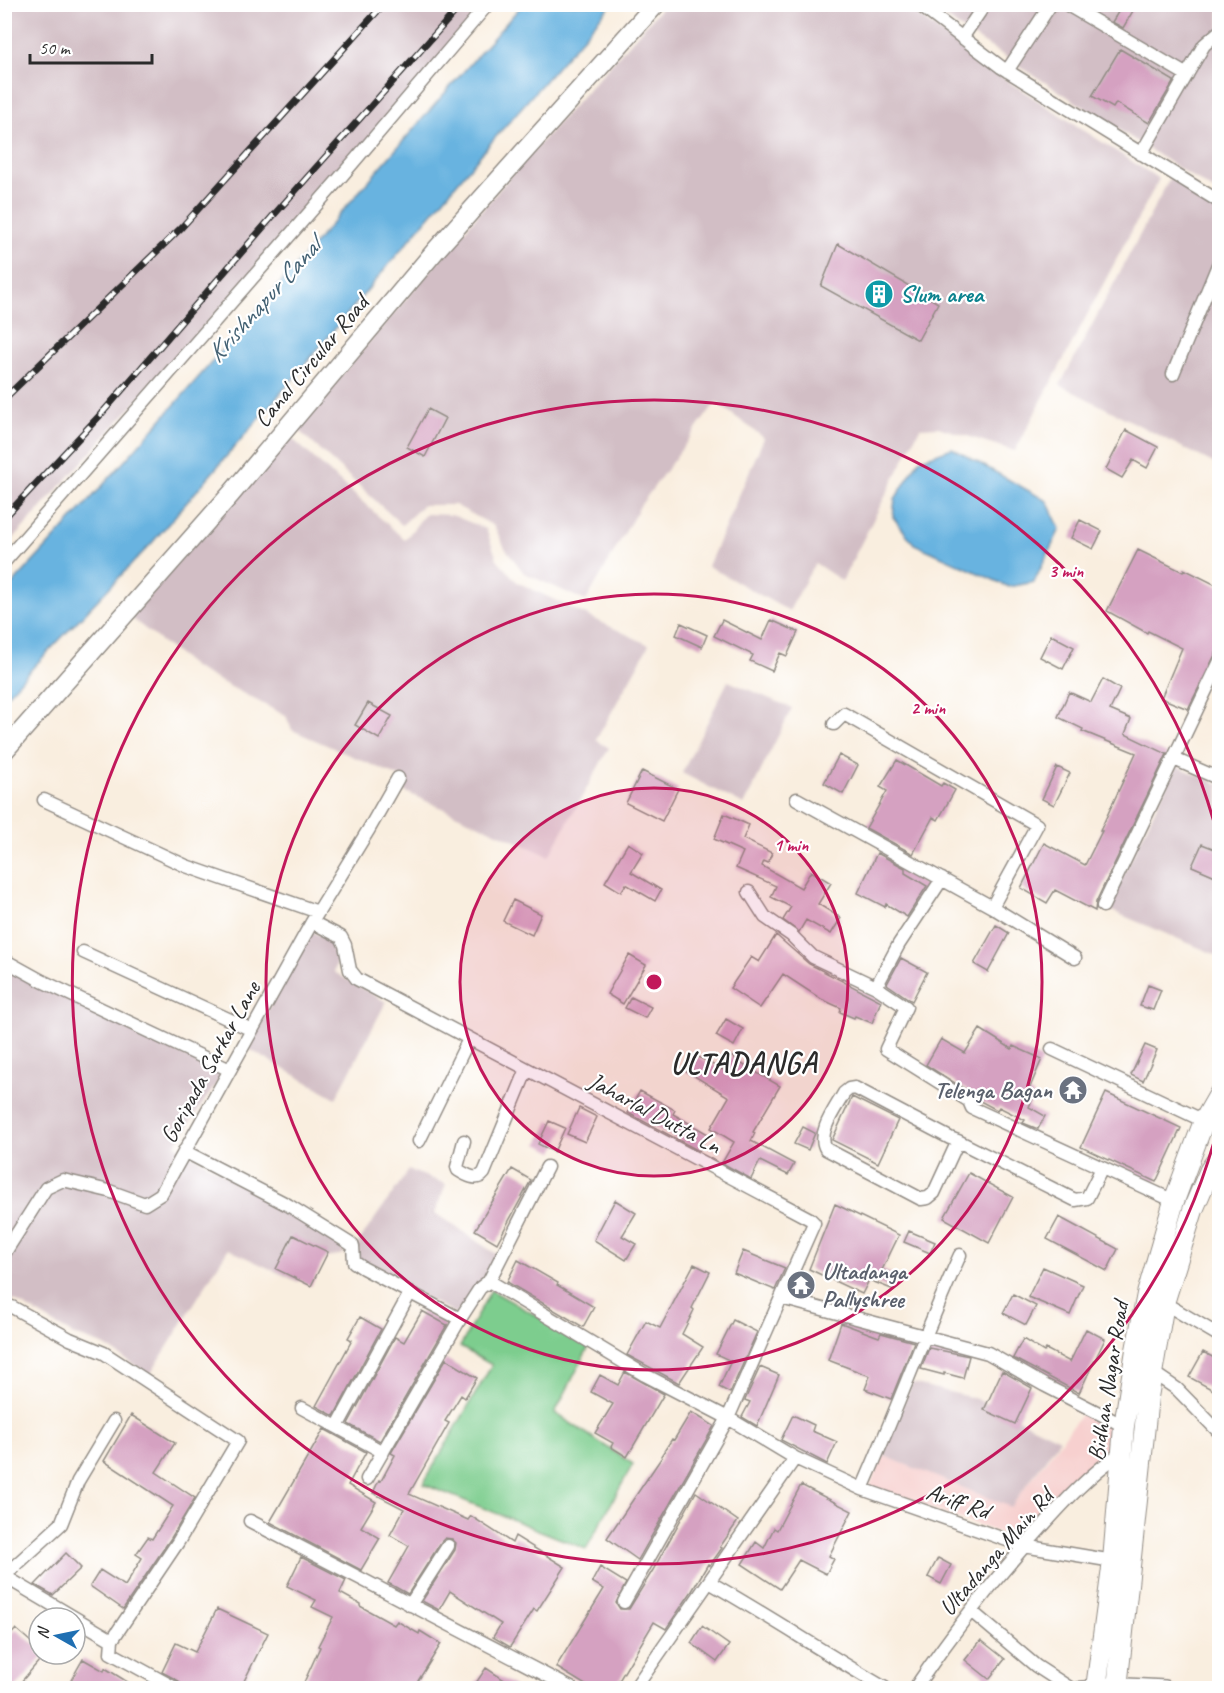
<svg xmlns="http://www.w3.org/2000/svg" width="1224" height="1693" viewBox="0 0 1224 1693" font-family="Caveat,sans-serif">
  <rect width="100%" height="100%" fill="#fff"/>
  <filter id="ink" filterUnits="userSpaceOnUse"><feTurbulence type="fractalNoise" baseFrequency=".0167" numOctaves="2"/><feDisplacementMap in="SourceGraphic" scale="12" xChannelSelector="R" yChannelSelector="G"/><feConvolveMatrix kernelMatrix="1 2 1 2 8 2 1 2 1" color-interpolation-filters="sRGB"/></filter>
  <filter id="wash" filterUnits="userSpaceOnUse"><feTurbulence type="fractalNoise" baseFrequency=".008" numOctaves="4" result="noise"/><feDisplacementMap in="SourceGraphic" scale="24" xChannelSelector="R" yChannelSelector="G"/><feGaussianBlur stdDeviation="1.35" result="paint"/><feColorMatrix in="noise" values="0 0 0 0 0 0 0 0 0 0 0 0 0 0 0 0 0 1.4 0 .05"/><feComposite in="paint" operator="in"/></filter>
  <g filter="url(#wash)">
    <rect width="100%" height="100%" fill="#f9eedf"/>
    <path fill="#f7d0cf" d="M1084,1411L1132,1438L1094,1465L1020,1540L870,1487L882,1455L1011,1506Z"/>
    <path fill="#d2bec5" d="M5,5H492L5,548Z
      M664,5H904L989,69L1159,179L1015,451L938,427L920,428L842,581L815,563L789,611L708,566L764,438L716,402L640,506L586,601L524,573L505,548L494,526L455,505H423L402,525L296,428L516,170Z
      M929,5H1219V194L956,25Z
      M1170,178L1219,207V466L1060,385Z
      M287,434L405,540L425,514L452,515L486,529L497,559L517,582L649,645L596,740L609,748L549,856L397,788L402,778L292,730L286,716L195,668L130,617Z
      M728,681L792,708L744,805L682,773Z
      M1176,766L1219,784V956L1107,909Z
      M311,931L341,946L334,972L386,1002L336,1098L247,1048Z
      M4,964L222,1075L175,1145L342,1244L343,1254L318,1260L298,1282L228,1249L150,1375L105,1346L72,1334L14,1300L5,1301Z
      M409,1170L446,1184L435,1213L496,1254L483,1280L456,1314L358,1262L359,1241Z
      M912,1383L974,1398L1060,1439L1011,1507L882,1455Z"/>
    <path fill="#7dcd8e" stroke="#547c5c" stroke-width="1.5" d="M491,1290L589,1346L555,1413L633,1464L586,1549L423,1484L492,1365L460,1347Z"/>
    <path fill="#67b3e0" stroke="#496f86" stroke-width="1.5" d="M523,4L611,5L494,139L298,373L151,544L5,697V592C183,402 349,200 523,4Z
      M952,448L1047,501L1060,529L1034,582L1009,587L914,544L893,517L895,499L919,460Z"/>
    <g id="blocks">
      <path fill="#d5a1c1" d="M1123,4H1137L1123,28L1112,22Z
        M1120,49L1174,81L1149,123L1116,103L1113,108L1092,96Z
        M838,244L938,303L918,340L821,286Z
        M428,409L445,418L425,457L407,447Z
        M1126,430L1158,447L1147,468L1133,460L1122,478L1106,469Z
        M1080,520L1102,531L1093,549L1071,538Z
        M1138,550L1183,572L1184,569L1220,587V645L1188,709L1161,698L1182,648L1148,631L1147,633L1107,611Z
        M722,620L762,640L771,620L798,632L787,656L780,653L772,671L750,661L753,655L714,636Z
        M681,623L707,635L702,647L676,635Z
        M1051,635L1074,647L1063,669L1040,657Z
        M1103,679L1120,689L1110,710L1131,719L1125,734L1167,754L1096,902L1095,911L1055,890L1047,903L1021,888L1044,843L1085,865L1102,831H1100L1136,753L1082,731L1083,729L1058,717L1069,692L1091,702Z
        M368,703L392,716L379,739L355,725Z
        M839,755L858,765L843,794L824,783Z
        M897,760L941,786L943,783L955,790L938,820L933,817L913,854L866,828L887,791L880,787Z
        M1057,767L1070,773L1054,805L1042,799Z
        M642,771L678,789L662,821L626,803Z
        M724,814L749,825L743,839L772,853L768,863L764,861L762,866L801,888L811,871L831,883L818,904L841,918L831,934L806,920L799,932L783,920L791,907L771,897L776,886L736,868L743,852L714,839Z
        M628,843L643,853L631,872L661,890L655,901L626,884L621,892L605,882Z
        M1202,844L1220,851V878L1192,866Z
        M877,853L905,868V873L927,886L907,917L886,904L885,907L858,893Z
        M513,900L541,914L532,935L503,921Z
        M996,925L1009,933L988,972L974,964Z
        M776,935L809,964L881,1001L872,1023L855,1016L854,1018L840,1012L841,1008L821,999L783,974L760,1008L730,988L751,957L759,962Z
        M629,955L646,965L623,1004L607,994Z
        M901,958L927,972L912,1001L887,984Z
        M1148,985L1161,990L1153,1010L1140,1006Z
        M631,997L651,1007L645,1018L625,1008Z
        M726,1019L743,1029L734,1046L716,1036Z
        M980,1029L1012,1049L1013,1046L1042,1059L1028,1092L1034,1095L1029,1107L1045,1116L1038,1129L1023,1123L1025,1120L999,1107L997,1110L978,1100L973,1094L926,1065L941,1039L965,1053Z
        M1145,1045L1157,1050L1143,1081L1131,1075Z
        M695,1055L722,1070L732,1056L745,1066L780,1086L753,1132L755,1133L751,1141L794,1164L788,1175L760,1161L751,1179L722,1163L734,1142L711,1128L729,1097L686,1071Z
        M640,1091L675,1110L673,1114L708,1134L699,1151L628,1113Z
        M1106,1093L1181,1128L1156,1182L1081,1147Z
        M852,1097L898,1120L878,1163L832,1140Z
        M579,1108L597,1117L585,1142L567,1134Z
        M549,1121L565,1128L554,1152L538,1144Z
        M803,1127L815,1133L808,1150L794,1144Z
        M512,1169L531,1180L497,1243L475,1230Z
        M969,1173L1013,1197L989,1243L944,1218Z
        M615,1200L636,1213L622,1236L636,1244L626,1260L594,1240Z
        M835,1204L899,1235L882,1270L899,1277L894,1290L869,1280L862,1294L809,1269Z
        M1059,1217L1118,1249L1107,1271L1047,1239Z
        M909,1231L935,1242L930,1253L904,1242Z
        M293,1235L328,1252L311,1286L276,1269Z
        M743,1251L785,1268L775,1290L734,1273Z
        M518,1260L558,1283L557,1285L594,1307L583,1327L507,1282Z
        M694,1264L710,1272L692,1308L694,1310L682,1334L703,1347L679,1383L627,1355L646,1321L660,1328Z
        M1043,1267L1083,1285L1070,1315L1028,1297Z
        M1013,1294L1036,1306L1026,1325L1003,1313Z
        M422,1311L447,1325L380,1441L348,1424L395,1337L404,1342Z
        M360,1317L381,1329L334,1416L316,1406L352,1340L348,1338Z
        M733,1320L757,1332L730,1393L719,1387L731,1361L716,1354Z
        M841,1323L879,1337L881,1333L914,1342L891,1399L865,1389L870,1376L828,1360Z
        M1086,1329L1105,1339L1079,1393L1013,1358L1023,1339L1044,1352L1046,1349L1070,1362Z
        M929,1348L969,1356L963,1378L944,1373V1375L921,1369Z
        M1203,1352L1220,1361V1379L1213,1390L1189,1377Z
        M446,1359L477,1378L465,1398L461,1395L445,1421L449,1423L409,1494L468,1520L471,1516L512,1543L515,1536L565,1567L537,1611L534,1609L510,1647L493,1637L501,1624L450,1591L439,1610L422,1601L455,1550L456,1543L452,1539L445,1538L441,1542L408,1594L388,1583L409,1546L390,1535L404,1509L373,1493L379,1480L381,1481L395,1455L391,1453Z
        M760,1367L779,1375L757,1426L742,1417L750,1402L745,1400Z
        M1002,1371L1032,1388L1015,1424L984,1410Z
        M625,1372L664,1394L627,1457L611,1447L613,1443L595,1433L613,1404L591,1392L600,1375L618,1385Z
        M691,1412L714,1426L638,1560L607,1538L662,1457L661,1456L672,1439L674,1440Z
        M131,1415L175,1443L156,1472L195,1498L171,1538L123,1609L90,1586L100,1570L125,1586L142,1558L136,1554L148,1537L152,1539L173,1506L104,1461Z
        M793,1415L814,1425L812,1431L837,1442L827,1464L781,1440Z
        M324,1429L366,1452L348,1485L376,1502L361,1527L380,1538L361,1570L270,1522Z
        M801,1485L852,1511L829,1556L834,1559L826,1574L799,1560L780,1589L742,1564L756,1542L764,1548L774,1528L777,1530Z
        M696,1492L738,1521L720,1547L722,1548L710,1565L708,1564L692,1591L666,1629L654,1622L614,1689H592L556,1667L604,1589L592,1582L600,1567L626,1583L616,1603L620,1609H629L653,1570Z
        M66,1553L81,1568L53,1595L35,1585Z
        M301,1557L346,1580L340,1593L360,1604V1606L394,1625L397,1621L419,1634L420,1631L441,1644L413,1689H301L320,1647L318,1646L333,1617L312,1607L316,1600L287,1586Z
        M938,1558L951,1565L941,1584L928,1577Z
        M217,1609L268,1633L240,1689H183L179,1681L162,1672L176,1643L195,1652Z
        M702,1626L729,1645L717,1662L691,1643Z
        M16,1629L39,1649V1654H45L15,1689H4V1642Z
        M981,1640L1005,1659L989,1679L965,1660Z
        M83,1659L104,1671L105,1668L139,1689H66Z
        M486,1668L518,1689H472Z"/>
    </g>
  </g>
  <g filter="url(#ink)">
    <use href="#blocks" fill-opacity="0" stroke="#928c85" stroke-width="1.5"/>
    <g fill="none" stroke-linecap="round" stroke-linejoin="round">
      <g stroke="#928c85" stroke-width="15">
        <path id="minor" d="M918,4L1001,67L1220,202
          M1066,4L1187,75
          M962,38L985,4
          M1007,71L1051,4
          M1141,154L1204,45L1220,31
          M1173,374L1220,260
          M4,562L339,179L488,4
          M834,724L844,714L1037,825L992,907L1075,958
          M1174,759L1220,779
          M797,799L992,907
          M44,800L186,866L318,912
          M749,892L765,917L791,935L813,957L876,987L906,1007L886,1049L969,1101L972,1108L1174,1201
          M1103,906L1220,661
          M312,922L341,937L345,945L350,970L357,979L810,1219L814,1223L728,1418L624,1602
          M83,952L252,1030
          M4,960L42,981L230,1070
          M876,987L899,944L942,879
          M1052,1049L1204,1121
          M419,1141L469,1039
          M464,1141L457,1167L458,1170C466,1175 477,1182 484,1173L527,1069
          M958,1141L934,1193L928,1198L921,1199L826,1149C816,1133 836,1108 844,1093L849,1089L855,1088L950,1138L958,1141L1075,1200L1087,1198L1102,1168
          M184,1151L288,1205L349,1243L353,1246L354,1262L363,1268L460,1319
          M4,1254L46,1188L63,1180L109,1191L145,1204L161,1194L312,922L369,829L398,778
          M489,1281L645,1375L728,1418L795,1458L862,1489L1024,1546L1113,1561
          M781,1298L988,1353L1044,1385L1124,1426
          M1164,1303L1220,1336
          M4,1307H12L70,1339L104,1353L238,1441L178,1542L112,1640L111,1653L175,1688
          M1152,1372L1177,1389L1220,1433
          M302,1408L383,1452
          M337,1427L410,1293
          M367,1479L460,1319L480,1288L489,1281L547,1167
          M862,1489C896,1412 925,1332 960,1255
          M250,1521L571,1688
          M709,1582C769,1616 826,1654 885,1688
          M410,1605L448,1546
          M971,1611L1036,1666L1070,1688
          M112,1640L4,1576L61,1524L78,1481L114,1421
          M635,1688L795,1458
          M915,1688C953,1632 994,1579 1040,1529C1065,1501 1090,1474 1121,1453
          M1080,1688L1096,1686"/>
      </g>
      <g stroke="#928c85" stroke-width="18">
        <path id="tertiary" d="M1108,1685L1165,1688"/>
      </g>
      <g stroke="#928c85" stroke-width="21">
        <path id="secondary" d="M4,751L231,494L436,250L656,4"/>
      </g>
      <g stroke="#928c85" stroke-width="22">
        <path id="primary" d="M1096,1688L1113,1561L1124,1426L1136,1350L1147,1294L1174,1201L1204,1121L1220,1093
          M1117,1688L1148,1397L1164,1303L1193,1210L1210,1170L1220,1156"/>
      </g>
      <use href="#minor" stroke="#fff" stroke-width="12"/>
      <use href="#tertiary" stroke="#fff" stroke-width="15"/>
      <use href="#secondary" stroke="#fff" stroke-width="18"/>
      <use href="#primary" stroke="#fff" stroke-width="20"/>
      <g stroke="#2b2b2b" stroke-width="7">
        <path id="rail" d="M4,399L181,228L384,4
          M4,518L103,412L272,217L462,4"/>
      </g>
      <use href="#rail" stroke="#fff" stroke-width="4.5" stroke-dasharray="14" stroke-linecap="butt"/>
    </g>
  </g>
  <circle cx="654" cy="982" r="194" fill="#c2185b" fill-opacity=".12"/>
  <g fill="none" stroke="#c2185b" stroke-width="3">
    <circle cx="654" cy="982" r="194"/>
    <circle cx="654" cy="982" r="388"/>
    <path d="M1219 1123A582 582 0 1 1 1219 841"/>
  </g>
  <defs>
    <g id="building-disc" transform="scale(1.5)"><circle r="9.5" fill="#0f9aa8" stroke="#fff"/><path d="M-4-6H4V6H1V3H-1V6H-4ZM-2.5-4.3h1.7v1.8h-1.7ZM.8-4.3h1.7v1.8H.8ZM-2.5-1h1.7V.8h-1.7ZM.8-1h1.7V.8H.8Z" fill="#fff"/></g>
    <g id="temple-disc" transform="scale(1.5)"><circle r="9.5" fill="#6b7280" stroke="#fff"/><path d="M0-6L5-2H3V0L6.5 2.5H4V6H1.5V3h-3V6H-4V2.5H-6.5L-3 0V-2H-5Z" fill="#fff"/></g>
  </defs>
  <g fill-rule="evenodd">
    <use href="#building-disc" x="879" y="294"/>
    <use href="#temple-disc" x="1073" y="1090"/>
    <use href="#temple-disc" x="801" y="1285"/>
  </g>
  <g text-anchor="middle" stroke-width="4.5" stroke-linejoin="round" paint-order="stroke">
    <g font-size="24" font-weight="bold" fill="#0d838f" stroke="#fff" text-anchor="start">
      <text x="900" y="302">Slum area</text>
    </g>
    <g font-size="24" fill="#2b2b2b" stroke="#fff">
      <text transform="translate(311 361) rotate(-50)" y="8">Canal Circular Road</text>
      <text transform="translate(210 1062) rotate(-61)" y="8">Goripada Sarkar Lane</text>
      <text transform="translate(655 1113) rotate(28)" y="8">Jaharlal Dutta Ln</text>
      <text transform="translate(1108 1381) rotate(-81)" y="8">Bidhan Nagar Road</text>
      <text transform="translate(958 1501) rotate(19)" y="8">Ariff Rd</text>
      <text transform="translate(996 1552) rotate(-49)" y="8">Ultadanga Main Rd</text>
    </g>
    <g font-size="24" font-weight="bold" fill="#5b616d" stroke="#fff" text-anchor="end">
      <text x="1052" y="1098">Telenga Bagan</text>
      <text x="822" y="1279" text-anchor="start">Ultadanga<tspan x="822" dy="28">Pallyshree</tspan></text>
    </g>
    <g font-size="26" font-style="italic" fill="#436173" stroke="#fff">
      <text transform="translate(263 300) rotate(-48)" y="9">Krishnapur Canal</text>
    </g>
    <g font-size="30" font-weight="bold" letter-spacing="1.5" fill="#2b2b2b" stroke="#fff">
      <text x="744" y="1073">ULTADANGA</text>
    </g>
  </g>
  <circle cx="654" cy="982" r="9" fill="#c2185b" stroke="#fff" stroke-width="3"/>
  <g font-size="18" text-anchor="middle" font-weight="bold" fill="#c2185b" stroke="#fff" stroke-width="4.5" stroke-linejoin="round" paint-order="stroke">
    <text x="1066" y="577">3 min</text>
    <text x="928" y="714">2 min</text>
    <text x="791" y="851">1 min</text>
  </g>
  <rect width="1224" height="1693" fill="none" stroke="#fff" stroke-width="24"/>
  <g transform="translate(57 1636) rotate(279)"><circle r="28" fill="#ffffff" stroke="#aaaaaa" stroke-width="1.5"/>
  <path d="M0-4.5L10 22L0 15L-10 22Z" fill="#1f6fb2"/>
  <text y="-9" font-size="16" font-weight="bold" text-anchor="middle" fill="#2b2b2b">N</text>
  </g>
  <path d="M30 54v9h122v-9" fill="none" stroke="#2b2b2b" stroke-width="3"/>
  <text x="39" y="54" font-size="18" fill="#2b2b2b" stroke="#ffffff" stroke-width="4.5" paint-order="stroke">50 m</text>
</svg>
